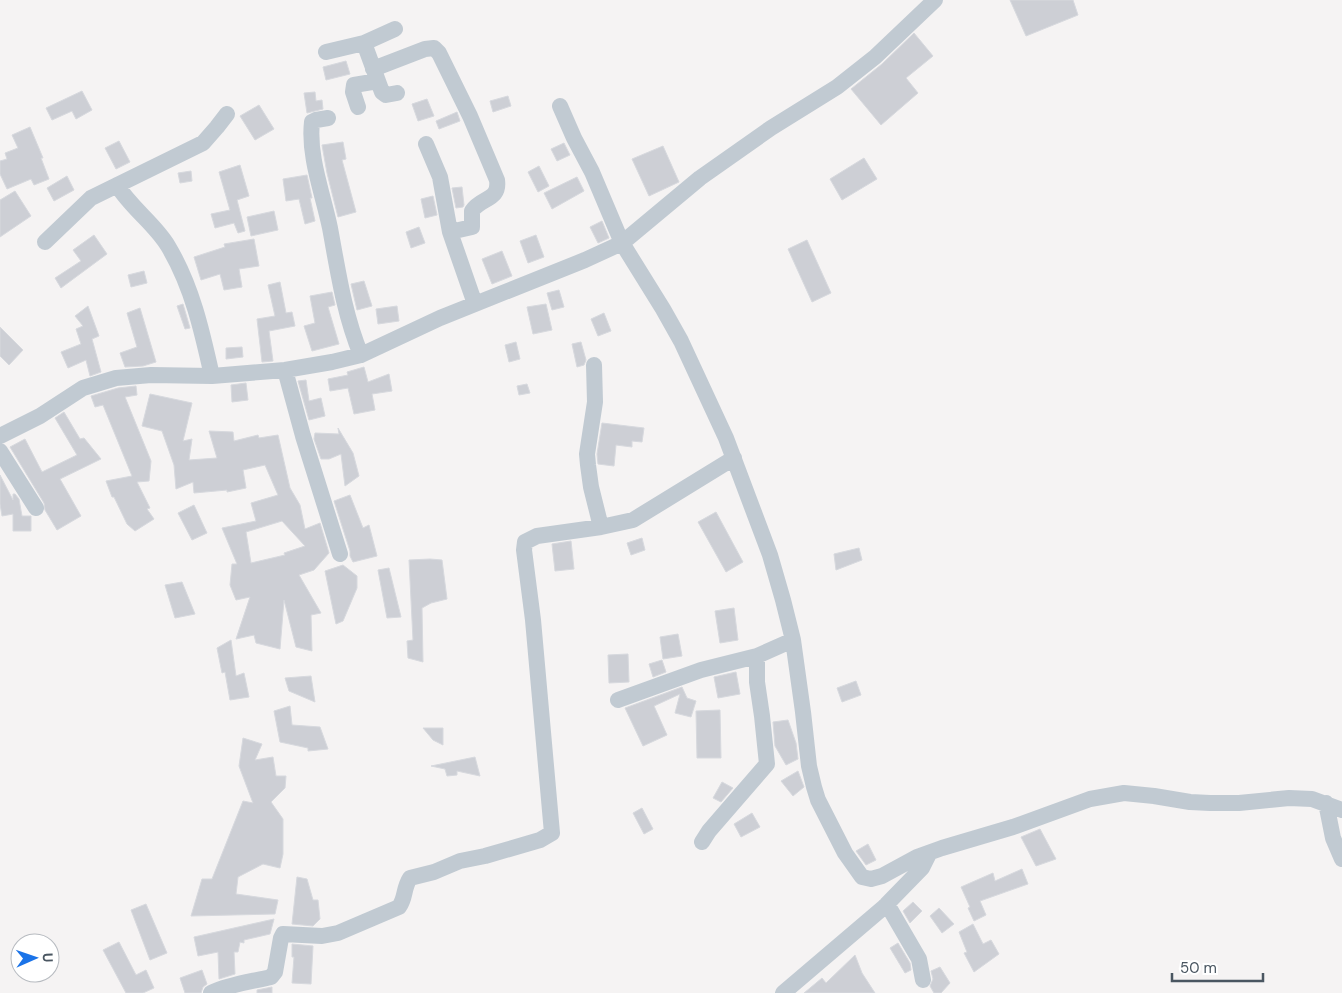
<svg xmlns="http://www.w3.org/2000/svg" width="1342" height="993" viewBox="0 0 1342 993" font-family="'DM Sans',sans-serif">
  <rect width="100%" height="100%" fill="#f5f3f3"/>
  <path fill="#cdcfd5" stroke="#d7d9de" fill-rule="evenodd" d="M1010,0H1073L1078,15L1026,36Z
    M914,33L933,56L906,78L918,93L881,125L851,89L882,64Z
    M346,61L350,74L326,80L323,67Z
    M82,91L92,110L76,119L72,111L52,120L46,108Z
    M315,92L316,101L322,100L323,109L307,113L304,93Z
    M508,96L511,106L493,112L490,101Z
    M427,99L434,116L418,121L412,104Z
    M259,105L274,129L255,140L240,116Z
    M457,112L460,121L439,129L436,121Z
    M30,127L43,158H41L49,179L34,185L31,179L7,189L0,174V161L7,159L5,153L18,148L12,135Z
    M119,141L130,162L116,169L105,148Z
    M343,142L346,159L342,160L356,212L338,217L327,173L322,145Z
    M564,143L570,155L557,161L551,149Z
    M663,146L679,182L649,196L632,159Z
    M864,158L877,179L842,200L830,179Z
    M240,165L249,196L237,200L245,231L238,233L234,223L215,228L211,214L230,210L219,172Z
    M539,166L549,186L538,192L528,172Z
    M191,171L192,181L180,183L178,173Z
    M307,175L312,198H310L315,221L305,224L299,199L286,201L283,179Z
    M67,176L74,190L54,201L47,188Z
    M577,177L584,191L552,209L544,193Z
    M462,187L464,205L463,207L456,208L452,188Z
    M15,191L31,216L0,237V200Z
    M433,196L437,215L425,218L421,199Z
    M274,211L278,230L251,236L247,217Z
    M602,221L609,238L598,243L590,227Z
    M419,227L425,243L411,248L406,232Z
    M94,235L107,254L61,288L55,278L81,261L73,250Z
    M536,235L544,257L528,263L520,241Z
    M254,239L259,266L239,269L242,287L224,290L220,274L201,280L194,257L225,247L224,244Z
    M807,240L831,293L812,302L788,249Z
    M502,251L512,276L492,284L482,259Z
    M144,271L147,283L131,287L128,275Z
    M364,281L372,306L357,310L351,284Z
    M280,282L286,313L292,312L295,326L269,331L273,361L262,362L257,319L275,316L268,285Z
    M559,290L564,307L552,310L547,293Z
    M332,292L335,305L328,307L339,344L312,351L304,326L315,323L310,296Z
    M183,304L190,328L185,329L177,306Z
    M546,304L552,330L533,334L527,307Z
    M88,306L99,336L92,339L101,372L90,376L86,360L68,368L61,352L81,344L76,329L83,326L75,316Z
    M397,306L399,321L378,324L376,309Z
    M140,308L156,362L143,366L125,367L120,353L137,347L127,313Z
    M604,313L611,331L598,336L591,319Z
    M0,327L23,350L9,365L0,356Z
    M516,342L520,359L509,362L505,345Z
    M581,342L586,360L584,365L577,367L572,344Z
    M242,347L243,357L226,359V348Z
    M364,367L368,382L389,374L392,391L372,394L375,410L354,414L348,388L330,391L328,379L348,375L347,372Z
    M306,380L309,401L321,398L325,416L309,420L298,381Z
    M246,383L248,400L232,402L231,385Z
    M527,384L530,393L519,395L517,386Z
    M136,386L137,395L125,397L151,461L149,481L137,482L150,508L147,509L154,519L135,531L127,524L114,497H112L106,481L132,476L103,405L95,407L91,396L118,388Z
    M150,394L192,403L183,441L192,439L189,460L217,458L209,431L233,432L234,441L258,435L259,438L278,435L290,488L300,505L305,529L320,523L329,553L314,570L299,575L321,613L311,615L312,651L296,647L284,600L280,649L256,643L254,635L236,639L250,597L236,600L230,585L232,564H237L222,528L256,521L251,503L278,495L265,465L243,470L246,488L227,492V490L194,493L193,482L176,489L174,465L162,431L142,426ZM282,521L305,546L284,553L285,555L251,563L246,532Z
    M64,412L80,439L84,438L101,459L60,479L81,516L57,530L45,510L44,503L10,447L25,439L42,472L77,455L55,418Z
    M602,423L644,428L642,442L632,441V447L616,445L614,466L598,464L597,454Z
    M338,428L353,453L359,476L345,486L341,454L329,459H321L314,439L315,433L339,434Z
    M0,475L13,500V494H15L19,499L22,516H31V531H13V514L2,516L0,504Z
    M350,495L363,528L369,525L377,556L353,562L350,556V551L334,501Z
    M194,505L207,533L192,540L178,513Z
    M716,512L743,562L726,572L698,522Z
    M642,538L645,550L631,555L627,543Z
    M571,541L574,569L555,571L552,544Z
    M859,548L862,560L836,570L834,554Z
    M430,559L442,560L447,599L431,603L422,608L423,662L408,658L407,641L413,640L409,560Z
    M343,565L357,576V588L343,621L336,624L325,571Z
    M389,568L401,617L387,618L378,570Z
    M182,582L195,614L175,618L165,585Z
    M734,608L738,640L720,643L715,611Z
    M678,634L682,656L663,659L660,637Z
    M231,640L236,676L244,673L249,697L230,700L225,672L222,673L217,648Z
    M628,654L629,682L609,683L608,655Z
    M662,660L666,672L653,677L649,664Z
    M736,672L740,694L718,698L714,677Z
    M311,676L315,702L289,691L285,678Z
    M856,681L861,695L842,702L837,688Z
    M682,687L687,698L696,701L691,717L675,713L680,694L654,706L667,735L643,746L625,708Z
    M290,706L292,725L320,727L328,749L308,751V748L280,742L274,711Z
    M720,710L721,758H697L696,711Z
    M788,720L796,743L798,759L786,765L775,746L773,722Z
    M423,728H443V745L433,740Z
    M243,738L262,744L255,760L273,757L276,776H286L285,788L271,802L283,819V854L280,868L263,864L238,877L236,894L278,900L275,914L191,916L202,879H212L243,801L253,803L239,766Z
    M475,757L480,776L457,771V775L447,776L445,769L431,766Z
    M798,771L804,787L793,796L781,781Z
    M722,782L733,788L721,802L713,798Z
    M642,808L653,829L644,834L633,813Z
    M752,813L760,827L741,837L734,824Z
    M1040,829L1056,859L1036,866L1021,837Z
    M868,844L876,860L866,865L856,851Z
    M1022,869L1028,884L980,901L986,915L974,921L968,908L970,907L961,887L993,873L995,881Z
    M297,877L307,879L313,900H318L320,919L313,926L292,924Z
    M913,902L922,911L910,923L903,911Z
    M146,904L167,953L150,960L131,910Z
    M939,908L954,924L942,933L930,916Z
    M274,919L270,934L244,940V943L240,942L238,952H234L235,974L219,979L218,952L198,956L194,937Z
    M973,924L983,944L991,940L999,954L974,972L964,953L967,952L959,932Z
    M119,942L136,975L146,970L154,988L143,993H126L103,950Z
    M898,943L910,963L911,970L905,973L890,948Z
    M292,944L313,946L311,984L292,983L294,957H292Z
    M855,955L862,973L875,993H804L822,978L826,983Z
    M940,967L950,983L941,993H934L930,986L933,979L931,971Z
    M202,970L207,984L203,987L201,993H185L180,978Z
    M272,987V993H257V990Z"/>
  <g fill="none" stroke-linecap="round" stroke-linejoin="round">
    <path stroke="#c1cad2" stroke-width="16" d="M364,43L382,92L386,95L397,93
      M326,52L364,43L395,29
      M373,69L425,49L434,48L439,53L470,116L497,180C500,201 481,197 472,211V227L450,232
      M560,106L574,138L592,172L622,243L663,309L681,341L726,438L770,555L783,600L793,640L803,712L809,766L814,787L818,800L845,853L862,877L871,879L882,876L917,857L942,848L1013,827L1090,799L1124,793L1154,796L1190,802L1210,803H1239L1289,798L1312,799L1342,810
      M358,107L353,92L354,85L378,81
      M328,118L316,120L312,122C308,156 323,194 330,228C338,271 344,314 361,355
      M426,144L440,177L450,232L475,304
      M117,185C131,208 155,224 168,246C192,286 202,331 212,376
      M45,242L91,198L203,143L217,127L227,114
      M594,365L595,402L587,454L588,465L591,487L601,527
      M285,370L303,436L340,554
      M0,436L40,416L83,388L116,378L151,375L212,376L285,370L332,362L361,355L440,318L585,260L622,243L700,178L771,128L837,87L875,57L935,0
      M0,451L36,508
      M618,700L701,670L757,656L793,640
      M1326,803L1333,838L1342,859
      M702,842L709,831L767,764L762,716L757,682V656
      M887,904L919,959L923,980
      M211,993C230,984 250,982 271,977L275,972L281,938L283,934L322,936L338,933L399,907C406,897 403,889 410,878L434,872L460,861L485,856L540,840L552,833L533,620L524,550L525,542L537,536L601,527L633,520L734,458
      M783,993L884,907L922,868L929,854"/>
  </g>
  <g transform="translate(35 958) rotate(88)"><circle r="24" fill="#ffffff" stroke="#b7bbc0"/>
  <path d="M0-4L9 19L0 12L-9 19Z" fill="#1a73e8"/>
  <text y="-8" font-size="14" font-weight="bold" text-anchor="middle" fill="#4a5661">U</text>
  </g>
  <path d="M1172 973v8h91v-8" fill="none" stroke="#4a5661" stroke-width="2.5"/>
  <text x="1180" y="973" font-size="15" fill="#4a5661" stroke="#ffffff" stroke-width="4" paint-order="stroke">50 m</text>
</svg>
